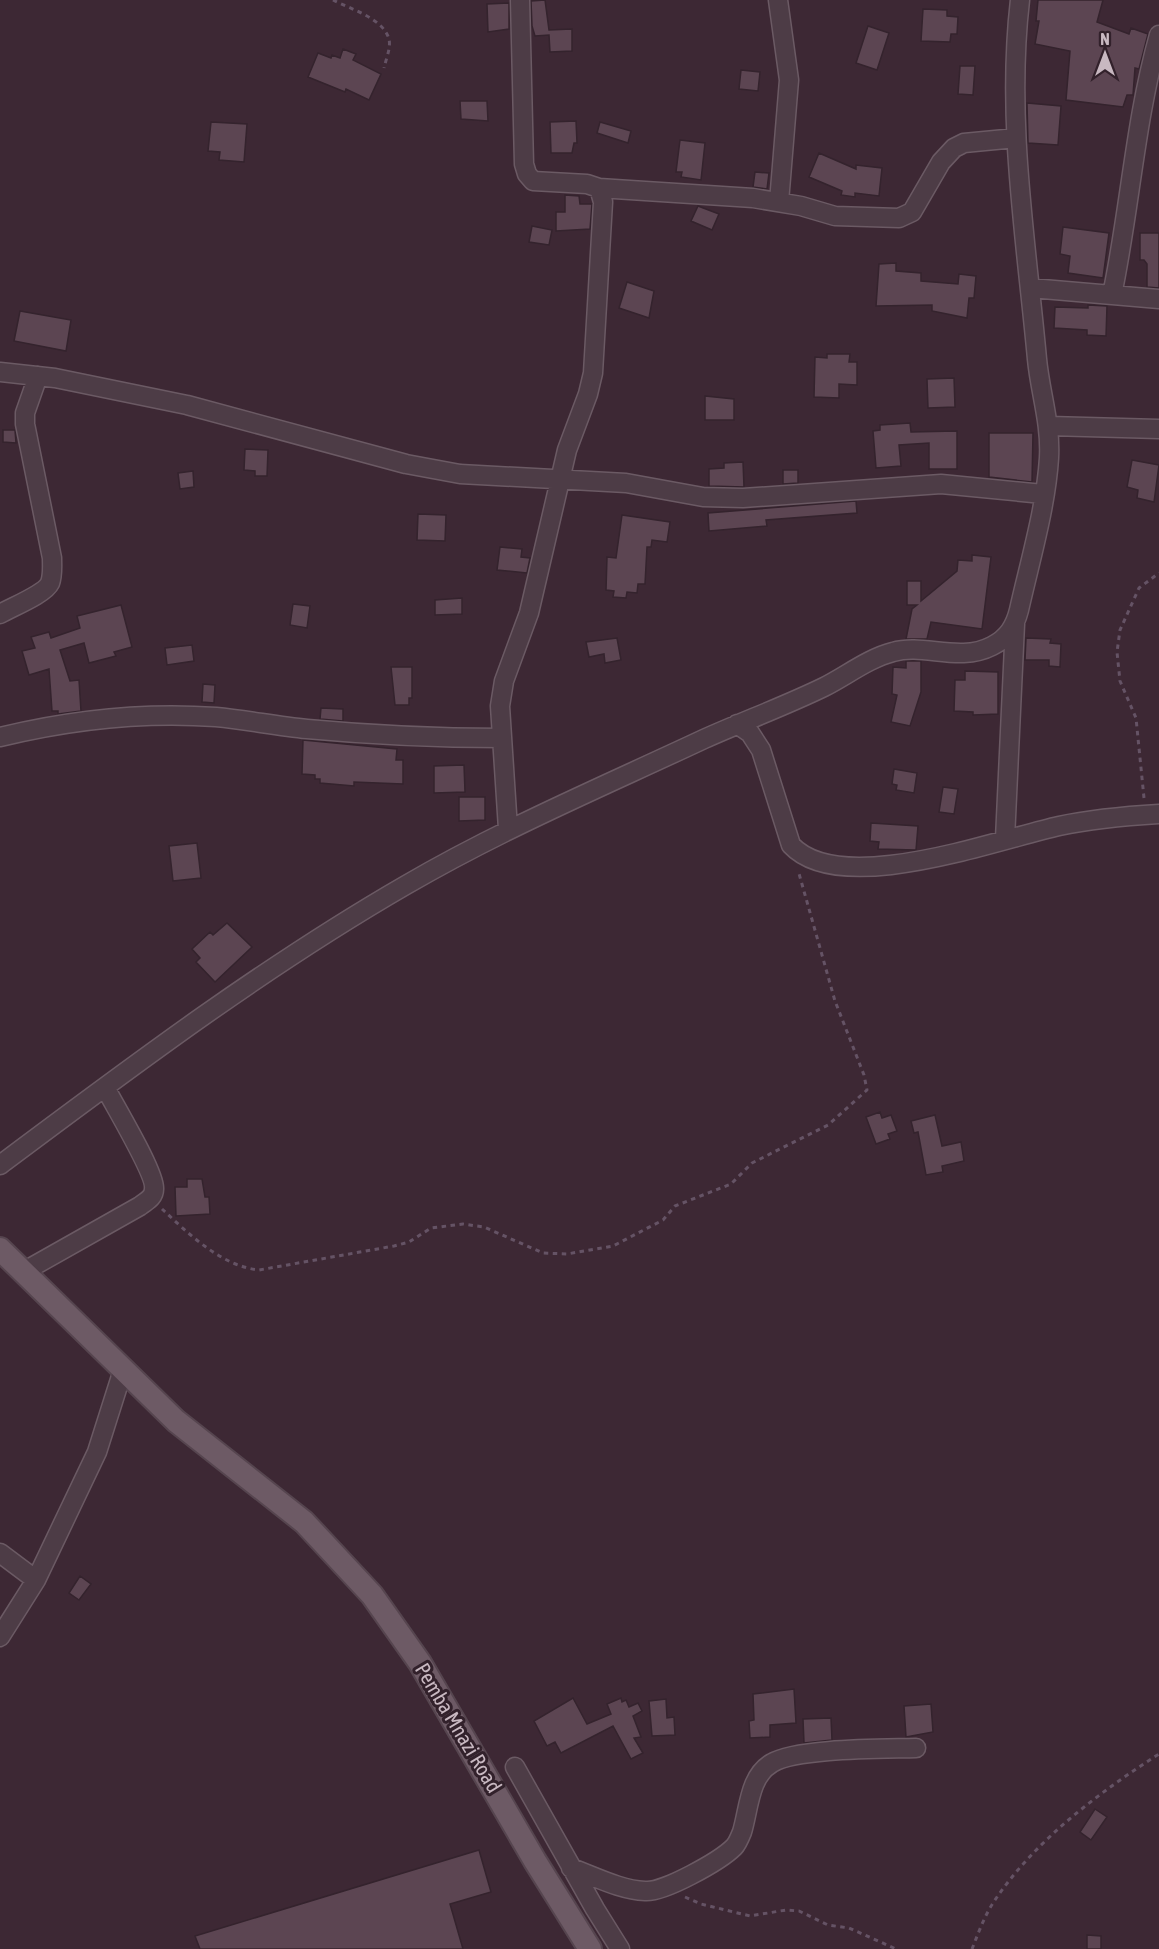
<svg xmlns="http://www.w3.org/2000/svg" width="1159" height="1949" viewBox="0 0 1159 1949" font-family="'Asap Condensed',sans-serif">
  <rect width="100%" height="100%" fill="#3d2834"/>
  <path fill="#5c4552" stroke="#34232d" stroke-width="1.5" d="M545,0L549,30L572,29V51L550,52L549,35L535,36L532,26L531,1Z
    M1038,0H1103L1097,22L1129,34L1131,28L1148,34L1139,69L1135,68L1133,95H1127L1123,107L1066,100L1070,51L1035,44L1039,21H1036Z
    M509,3V29L488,32L487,4Z
    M923,9L947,10V16L958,17L957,34H951L950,42L921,41Z
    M868,26L889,33L877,70L856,63Z
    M343,49L356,54L353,60L381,74L369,100L346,89L345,92L308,77L318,53L331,58L332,55L340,58Z
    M960,66H975L973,95L958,94Z
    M741,70L760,72L758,91L739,89Z
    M460,101H487L488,121L461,119Z
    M1027,103L1061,106L1058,145L1028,143Z
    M576,121L577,143H574L572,153H551L550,122Z
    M211,122L247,124L244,162L219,160L220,152L208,151Z
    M600,122L631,131L628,143L597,133Z
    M680,140L705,143L701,180L681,177L682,172H676Z
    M819,153L856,169V165L882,168L879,196L855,193V197L841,195L842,191L809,177Z
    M755,172L769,173L767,189L753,187Z
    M565,195L579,196L580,204H592L590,229L556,231V212H565Z
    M698,206L719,214L712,230L691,221Z
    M532,226L552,230L549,245L529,242Z
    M1063,227L1109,233L1103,278L1068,273L1070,256L1060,254Z
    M1140,233H1159V288L1147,287V264L1144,260H1140Z
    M896,263V271L921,273V281L958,284L959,274L976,276L974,298H969L967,318L932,311V305L876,306L879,264Z
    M627,282L654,291L649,318L619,308Z
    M1088,305L1107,306L1106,336L1087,335V330L1054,328L1055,307L1088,308Z
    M20,311L71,320L66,351L14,341Z
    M827,354H850L849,362H857V385L839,384V398L814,397L815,357L827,358Z
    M954,378L955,407L928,408L927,379Z
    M705,396L734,399V420H705Z
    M910,423L911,432L957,431V469H929V443L899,445L901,466L876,468L873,431L880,430V425Z
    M3,430H15L16,443L3,442Z
    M989,433H1033L1032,482L989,477Z
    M245,449L268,450L267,476H255V471L244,470Z
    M1132,460L1159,465L1154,502L1137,498L1138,490L1127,487Z
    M743,462L744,487L709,486V469L724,468V463Z
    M783,470H798V483L783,484Z
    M193,471L194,487L180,489L178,473Z
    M856,501L857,513L766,520L767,526L709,531L708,513Z
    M418,514L446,515L445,541L417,540Z
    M622,515L670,522L667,542L652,540L651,547H647L645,584H638L637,593L627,592L626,598L613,597L614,591L606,590L607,557L616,558Z
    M500,547L522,549L521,557L530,558L527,573L497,570Z
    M972,555L991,557L982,629L931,622L927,639H906L912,609L917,605H907V581H921V601L957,571L958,560L972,561Z
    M462,598V614L435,615V600Z
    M293,604L310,606L307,628L290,625Z
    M121,605L132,647L114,652L116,656L89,663L84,643L60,650L70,681L79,680L81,711L58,714V711H52L49,669L29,675L22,651L35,648L31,637L49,632L51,638L80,628L77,616Z
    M617,638L621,660L605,663L604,654L589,657L586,642Z
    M1026,638L1051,639L1050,643L1061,644L1060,667L1049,666V660H1025Z
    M192,645L194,661L167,665L165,648Z
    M906,661H921V692L910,726L891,722L897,695L892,694L893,667L906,668Z
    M391,667H412V698H409V705H395Z
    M965,671L998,672V714L973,715V712L954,711L955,680H965Z
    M203,684L215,685L214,703L202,702Z
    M321,708L343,709V721L320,719Z
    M303,740L397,749L396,760H403V784L354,782V786L320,783V779H315V775L302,774Z
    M464,765L465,792L434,793V766Z
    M894,769L917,773L914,793L896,790L897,785L892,784Z
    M943,787L958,789L954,814L939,812Z
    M459,797H485V820L459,821Z
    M871,823L918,826L916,850L878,849L879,842L870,841Z
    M197,843L201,878L173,881L169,846Z
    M227,923L252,947L215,982L196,962L200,958L192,949L210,932L213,935Z
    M880,1112L882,1118L891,1115L897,1131L888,1134L890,1139L876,1144L866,1117Z
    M935,1115L942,1146L961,1142L964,1161L942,1166L943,1172L926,1175L918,1132L914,1133L911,1121Z
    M187,1179H202L205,1197H209L210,1214L176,1216L175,1187H187Z
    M80,1576L91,1584L79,1600L69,1593Z
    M794,1689L796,1723L770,1725V1737L750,1738L749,1721L754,1720L753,1694Z
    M573,1698L587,1724L611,1714L607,1704L621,1698L622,1702L626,1700L629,1707L638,1703L642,1711L633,1716L641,1737L634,1738L643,1753L631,1759L613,1726L561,1753L555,1742L547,1746L534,1721Z
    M666,1699L667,1718L674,1717L675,1735L652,1736L649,1701Z
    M931,1704L933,1732L906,1737L904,1706Z
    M831,1718L832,1740L804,1743L803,1719Z
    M1095,1809L1107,1817L1091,1840L1080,1832Z
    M479,1850L491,1892L450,1904L463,1949H200L195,1936Z
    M1087,1935L1101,1936V1949H1087Z"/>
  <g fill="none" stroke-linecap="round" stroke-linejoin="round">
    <g stroke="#6b5a64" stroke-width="21">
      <path id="minor" d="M778,0L789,80L779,202
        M599,188L753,198L801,206L835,216L899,218L912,212L941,162L954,148L964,143L1016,138
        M1031,288L1159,299
        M1112,295C1130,209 1135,120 1159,35
        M0,372L55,378L187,405L406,464L460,474L626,483L703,497L743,498L941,484L1043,494
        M1049,426L1159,429
        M0,614C12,607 45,594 50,583C53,575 52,566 52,558L25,424V413L38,376
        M737,724L750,733L761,750L791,845C840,898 996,840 1059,826C1092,819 1125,816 1159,814
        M0,737C70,720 145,712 216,717C247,720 276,726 307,729C372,735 436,738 502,738
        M508,829L500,706L504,681L529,613L567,450L588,394L593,373L603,202L599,188L587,184L533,181L527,174L524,164L520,0
        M1005,839L1015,624
        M0,1165C131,1067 264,967 406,885C502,829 604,786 704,739C744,721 785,706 824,687C846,676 869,658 893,652C924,643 959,663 992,646C1008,638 1015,626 1019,610C1030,561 1046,507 1049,458C1051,423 1040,392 1037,359C1026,239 1006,120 1020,0
        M23,1272L140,1206C146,1201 154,1198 154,1189C156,1174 114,1105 105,1087
        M0,1553L36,1580
        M0,1637L36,1580L97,1452L123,1370
        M515,1767L595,1909L620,1949
        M571,1868C594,1876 620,1890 645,1891C663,1893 720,1861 734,1847C737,1844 740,1837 742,1832C749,1809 749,1776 772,1763C797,1748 884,1749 916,1748"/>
    </g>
    <g stroke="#56454f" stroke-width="26">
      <path id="major" d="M0,1249L176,1421L304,1522L372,1595L420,1663L535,1861L590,1949"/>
    </g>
    <path stroke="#655365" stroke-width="3" stroke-dasharray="4.5 4.5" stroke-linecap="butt" d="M333,0C350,9 383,18 389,39C391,48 386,59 384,68
      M1144,798L1136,718L1120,681L1117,652L1120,630L1139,588L1159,573
      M162,1209C189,1234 221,1266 259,1270L394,1246L409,1242L431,1228L463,1224L484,1227L543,1253L567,1254L613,1246L663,1220L675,1206L731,1184L752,1163L828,1125L867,1090L864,1075L835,1001L798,870
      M685,1897L701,1904L750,1916L786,1910L799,1911L828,1925L849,1928L896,1949
      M972,1949C978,1934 984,1917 993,1903C1033,1842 1098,1793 1159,1754"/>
    <use href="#minor" stroke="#4d3c46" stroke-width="18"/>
    <use href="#major" stroke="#6d5a65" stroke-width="22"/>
  </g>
  <g text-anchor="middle" stroke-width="6" stroke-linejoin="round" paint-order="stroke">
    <g font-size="21" fill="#c8b8c1" stroke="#32212b">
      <text transform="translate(458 1728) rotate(59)" y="7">Pemba Mnazi Road</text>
    </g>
  </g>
  <g transform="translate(1105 54)" stroke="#32212b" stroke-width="4.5" paint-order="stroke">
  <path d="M0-4.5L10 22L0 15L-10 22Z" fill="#c8b8c1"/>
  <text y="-9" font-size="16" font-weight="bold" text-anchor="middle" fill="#c8b8c1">N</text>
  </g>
</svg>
